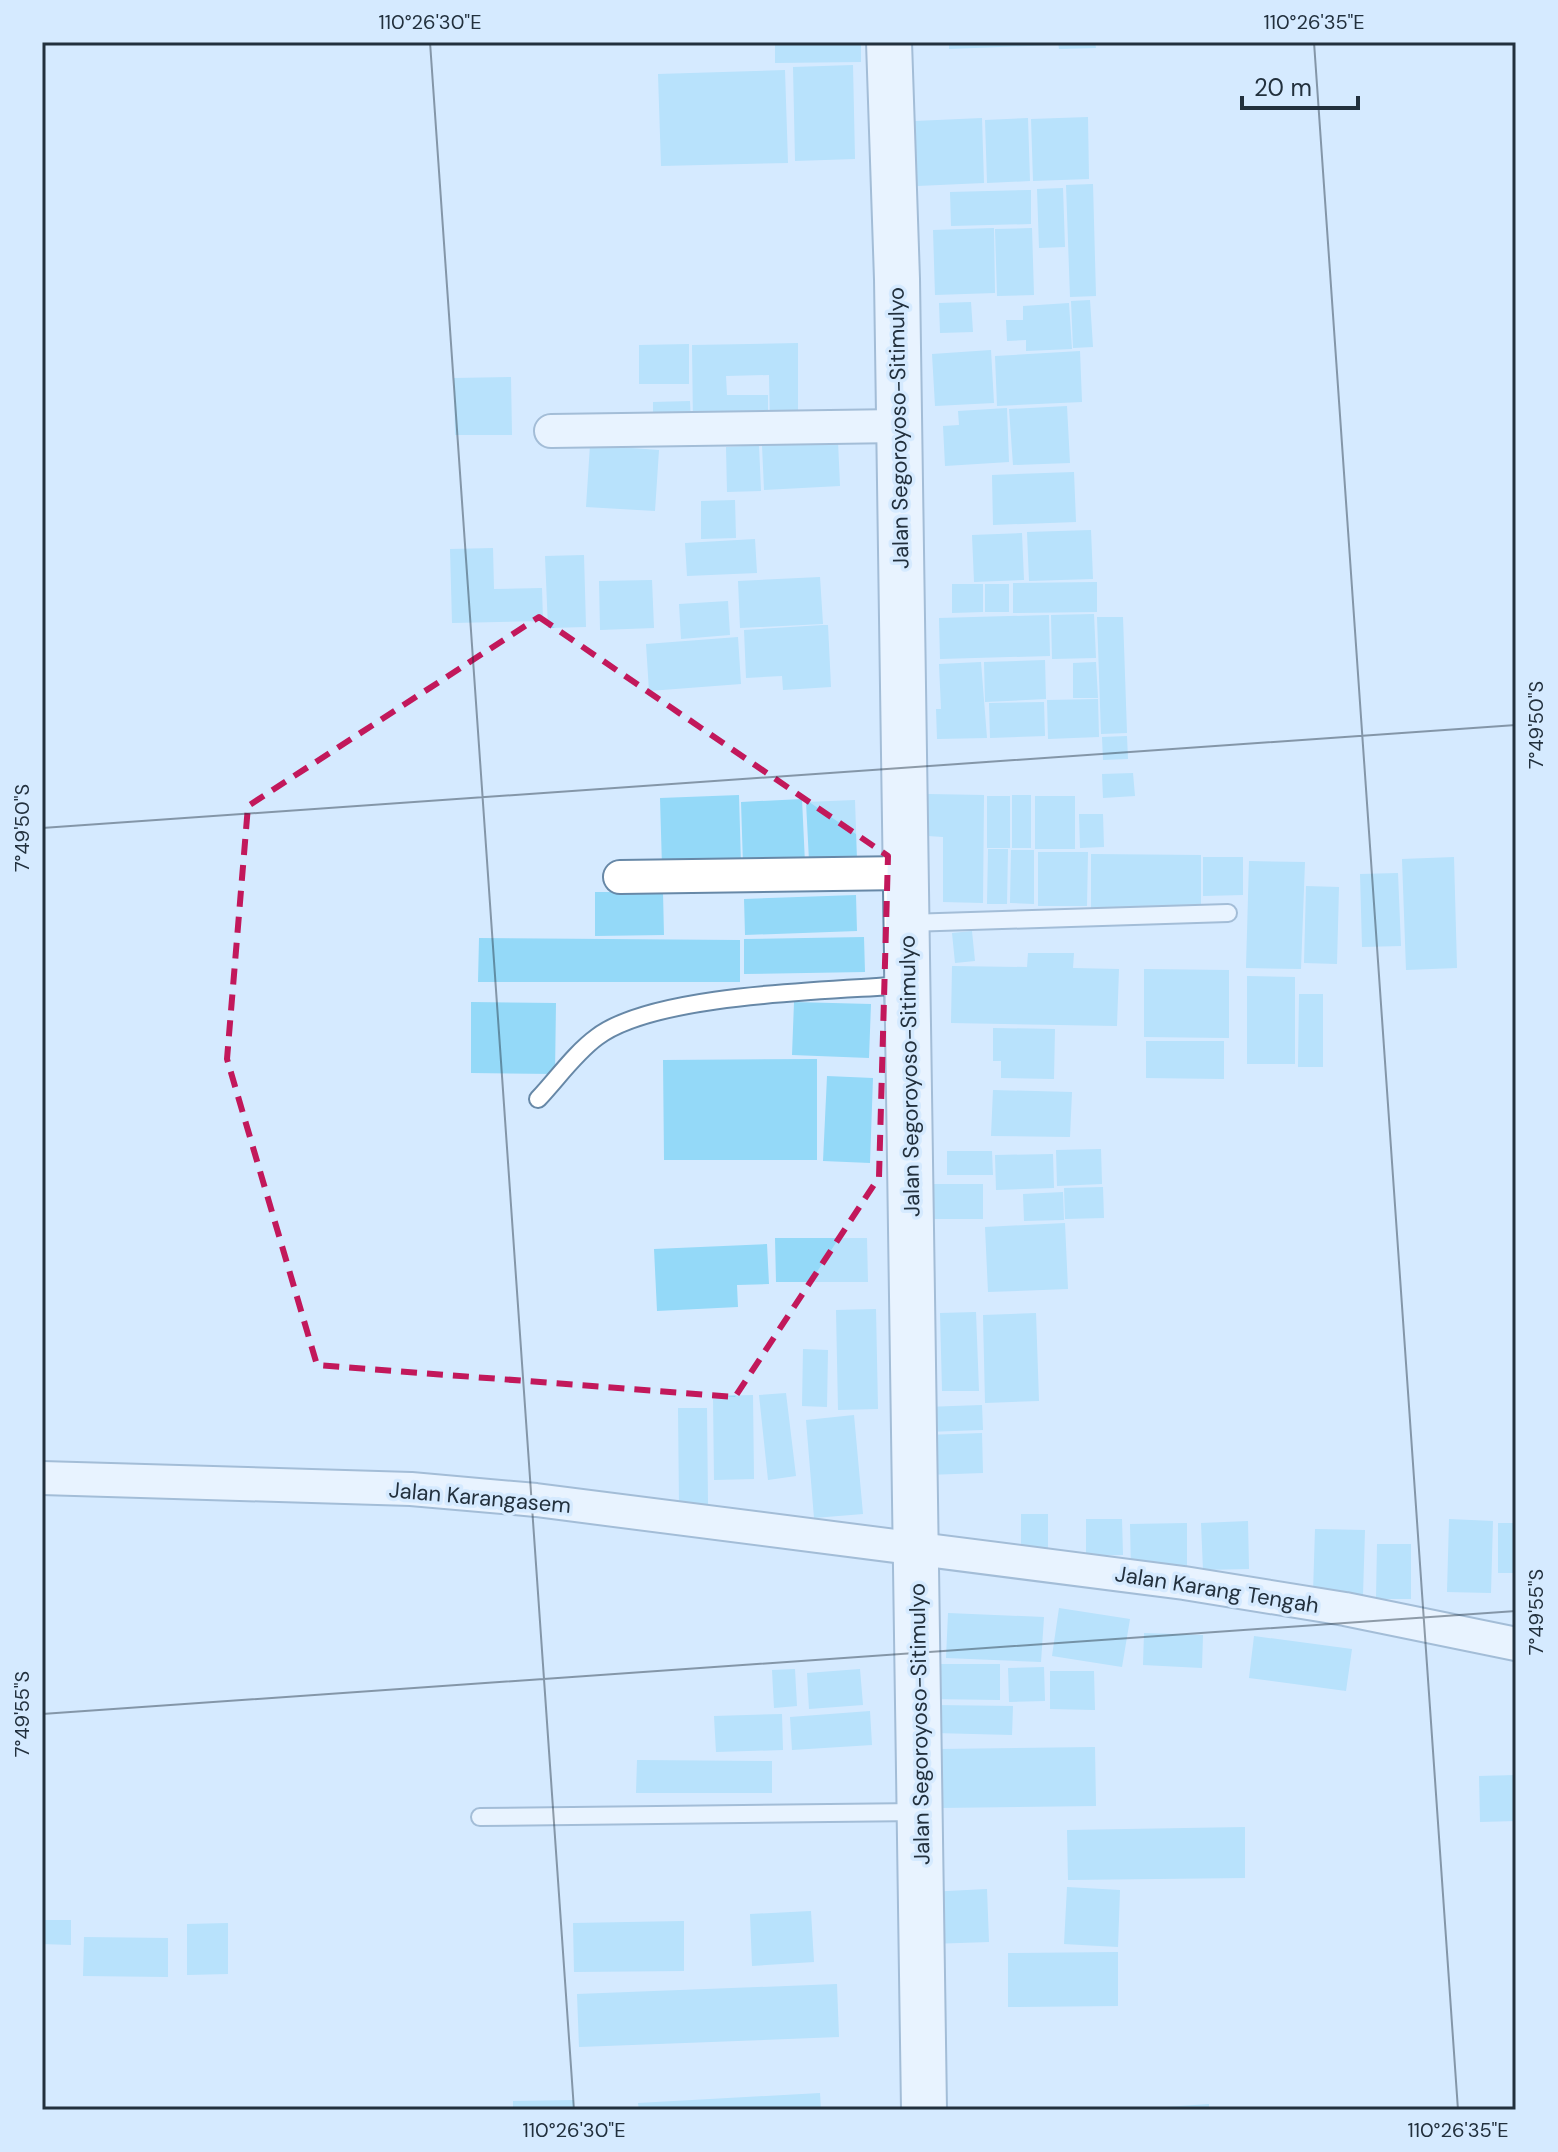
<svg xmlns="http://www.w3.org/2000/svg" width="1558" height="2152" viewBox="0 0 1558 2152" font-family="'DM Sans',sans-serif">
  <rect width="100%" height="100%" fill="#d5eaff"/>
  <path fill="#94d9f8" d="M775,42H861V62L775,63Z
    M949,42H1052V45L949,49Z
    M1058,42H1095L1096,48L1059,49Z
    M853,65L855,159L795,161L793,67Z
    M785,70L788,163L661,166L658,74Z
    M1088,117L1089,179L1033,181L1031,119Z
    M982,118L984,183L917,186L915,121Z
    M1028,118L1030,181L987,183L985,120Z
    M1093,184L1096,296L1070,297L1066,185Z
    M1063,188L1065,247L1039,248L1037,189Z
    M1031,190V224L951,226L950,192Z
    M994,228L995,293L935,295L933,230Z
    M1032,228L1034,295L997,296L995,229Z
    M1090,300L1093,347L1073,348L1071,301Z
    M971,302L973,332L940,333L939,303Z
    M1069,303L1072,349L1026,351V340L1007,341L1006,320H1023V306Z
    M798,343V425L770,426L769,375L726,376L727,395H768V423L693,424L692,345Z
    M689,344V384H639V345Z
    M991,350L994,403L935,406L932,354Z
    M1080,351L1082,402L997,406L995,356Z
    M511,377L512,435H455L454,378Z
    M690,401L691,425H653V402Z
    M1067,406L1070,463L1013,465L1009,409Z
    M1007,408L1009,462L945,466L943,426L959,425L958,411Z
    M838,441L840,486L764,490L762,445Z
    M590,445L659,450L655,511L586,507Z
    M759,445L761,491L727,492L726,447Z
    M1074,472L1076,522L993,525L992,475Z
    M735,500L736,538L701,539V501Z
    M1091,530L1093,579L1029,581L1027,532Z
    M1022,533L1024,580L974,582L972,535Z
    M755,539L757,573L687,576L685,543Z
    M493,548L494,589L542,588L543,621L452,623L450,549Z
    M584,555L586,627L548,628L545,556Z
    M820,577L823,624L740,628L738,581Z
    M652,580L654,628L600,630L599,581Z
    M1097,582V612L1013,613V583Z
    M952,584H983V612L952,613Z
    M985,584H1009V612H985Z
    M728,601L730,635L681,639L679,604Z
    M1094,614L1096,658L1052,659L1051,615Z
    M1049,615L1050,656L940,659L939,618Z
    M1097,617H1123L1127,733L1101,734Z
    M823,625H828L831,687L783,690L782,676L746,678L744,630Z
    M738,637L741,684L649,691L646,644Z
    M1045,660L1046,699L985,702L984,662Z
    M981,662L987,738L937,739L936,709H941L939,664Z
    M1096,662L1098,698H1073V663Z
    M1098,699L1099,737L1048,739L1047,700Z
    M1044,702L1045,736L990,738L989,703Z
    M1127,736L1128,759L1103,760L1102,737Z
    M1133,773L1135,796L1103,798L1102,774Z
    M928,794L984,795L983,903L943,902V837L928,836Z
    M739,795L741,864L662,867L660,798Z
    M1012,795H1031V848H1012Z
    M987,796H1010V848H987Z
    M1035,796H1075V849H1035Z
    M802,799L805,863L743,865L741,802Z
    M855,800L857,860L809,861L806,802Z
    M1079,814H1103L1104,847L1080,848Z
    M988,849H1008L1007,904H987Z
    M1011,850H1034V904L1010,903Z
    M1038,852H1088L1087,906H1038Z
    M1091,854L1201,855V913H1091Z
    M1203,857H1243V895L1203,896Z
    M1454,857L1457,968L1406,970L1402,859Z
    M1249,861L1305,862L1301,969L1246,968Z
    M1398,873L1401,946L1362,947L1360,874Z
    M1306,886L1339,887L1337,964L1304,963Z
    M595,892H663L664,935L595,936Z
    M856,895L857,931L745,935L744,899Z
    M972,931L975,961L955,963L952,933Z
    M864,937L865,972L744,974V939Z
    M479,938L740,940V982H478Z
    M1028,953H1074L1073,968L1119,969L1117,1026L951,1023L952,966L1027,967Z
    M1144,969L1229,970V1038L1144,1037Z
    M1247,976L1295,977V1064H1247Z
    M1299,994H1323V1067H1298Z
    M471,1002L556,1003L555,1074L471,1073Z
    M794,1002L871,1004L869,1058L792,1055Z
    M993,1028L1055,1029L1054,1079L1001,1078V1061H993Z
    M1146,1041H1224V1079L1146,1078Z
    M817,1059V1160H664L663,1060Z
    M827,1076L873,1078L870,1163L823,1161Z
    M993,1090L1072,1092L1070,1137L991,1136Z
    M1101,1149L1102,1184L1057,1186L1056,1150Z
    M947,1151H992L993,1175H947Z
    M1053,1154L1054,1188L996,1190L995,1155Z
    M930,1184H983V1219H930Z
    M1103,1187L1104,1218L1065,1219L1064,1188Z
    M1063,1192L1064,1220L1024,1221L1023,1194Z
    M1065,1223L1068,1289L988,1292L985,1227Z
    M775,1238H867L868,1282H776Z
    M767,1244L769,1284L737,1285L738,1307L657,1311L654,1249Z
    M876,1309L878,1409L838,1410L836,1310Z
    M976,1312L979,1391H942L940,1313Z
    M1036,1313L1039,1401L985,1403L983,1315Z
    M803,1349L828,1350L827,1407L802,1406Z
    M786,1393L796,1476L768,1480L759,1395Z
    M753,1395L754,1479L714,1480L713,1396Z
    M982,1405L983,1430L926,1432L925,1407Z
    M678,1408H707L708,1505L679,1506Z
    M854,1415L863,1514L814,1518L806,1420Z
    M982,1433L983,1473L927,1475L926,1435Z
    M1021,1514H1048V1555H1021Z
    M1086,1519H1122L1123,1555L1086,1556Z
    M1449,1519L1493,1521L1491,1593L1447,1592Z
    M1248,1521L1249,1569L1203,1570L1201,1523Z
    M1187,1523V1569H1131L1130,1524Z
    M1498,1523H1516V1573H1498Z
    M1315,1529L1365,1530L1363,1595L1313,1593Z
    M1377,1544H1411V1599H1376Z
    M1059,1608L1130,1619L1122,1667L1052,1656Z
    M948,1613L1044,1617L1041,1662L946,1658Z
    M1144,1633L1203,1635L1202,1668L1143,1665Z
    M1254,1636L1352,1649L1346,1691L1249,1678Z
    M931,1664H1000V1700L931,1699Z
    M1044,1667L1045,1701L1009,1702L1008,1668Z
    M795,1669L797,1706L774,1708L772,1670Z
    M860,1669L863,1705L809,1709L807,1673Z
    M1050,1671H1094L1095,1710L1050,1709Z
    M935,1705L1013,1706L1012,1735L935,1733Z
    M870,1711L872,1745L792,1750L790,1717Z
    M782,1714L783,1750L716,1752L714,1716Z
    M1095,1747L1096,1806L939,1808L938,1749Z
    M637,1760L772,1761V1793H636Z
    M1516,1775V1821L1480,1822L1479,1776Z
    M1245,1827V1878L1068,1880L1067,1830Z
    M1067,1887L1120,1890L1118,1947L1064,1944Z
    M987,1889L989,1942L930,1944L928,1892Z
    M811,1911L814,1962L752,1966L750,1914Z
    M42,1920H71V1945L42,1944Z
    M684,1921V1971L574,1972L573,1923Z
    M228,1923V1974L187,1975V1924Z
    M84,1937L168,1938V1977L83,1976Z
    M1118,1952V2006L1008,2007V1953Z
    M837,1984L839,2037L579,2047L577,1994Z
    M820,2093L821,2110H639L638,2103Z
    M574,2100V2110H513V2101Z
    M1209,2104V2110H1152V2108Z"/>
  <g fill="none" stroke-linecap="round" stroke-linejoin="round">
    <g stroke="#6788a7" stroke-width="20">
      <path id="service" d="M908,923L1228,913
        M538,1099C557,1079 575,1053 597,1037C655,993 831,991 907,985
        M480,1817L919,1812"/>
    </g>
    <g stroke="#6788a7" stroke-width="36">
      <path id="minor" d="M551,431L898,426
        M620,877L905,873
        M42,1478L411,1489L536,1500L1184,1583L1345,1609L1516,1644"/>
    </g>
    <g stroke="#6788a7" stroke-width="48">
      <path id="secondary" d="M889,42L897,279L924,2110"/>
    </g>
    <use href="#service" stroke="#fff" stroke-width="16"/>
    <use href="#minor" stroke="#fff" stroke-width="32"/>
    <use href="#secondary" stroke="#fff" stroke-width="44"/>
  </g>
  <path d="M0 0H1558V2152H0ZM539,617L888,856L879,1177L735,1397L317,1365L227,1059L248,806Z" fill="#d5eaff" fill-opacity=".55" fill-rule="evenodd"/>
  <path fill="none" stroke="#c2185b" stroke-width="6" stroke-dasharray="16 10" stroke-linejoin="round" d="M539,617L888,856L879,1177L735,1397L317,1365L227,1059L248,806Z"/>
  <path fill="none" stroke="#22303d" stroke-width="2" stroke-opacity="0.45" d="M430,42L574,2110M1314,42L1458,2110M42,828L1516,725M42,1714L1516,1611"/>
  <g text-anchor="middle" stroke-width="7" stroke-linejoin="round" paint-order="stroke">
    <g font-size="22" fill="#22303d" stroke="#d5eaff">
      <text transform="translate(898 428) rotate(-91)" y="8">Jalan Segoroyoso-Sitimulyo</text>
      <text transform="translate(909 1076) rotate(-91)" y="8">Jalan Segoroyoso-Sitimulyo</text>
      <text transform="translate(480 1497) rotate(5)" y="8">Jalan Karangasem</text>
      <text transform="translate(1217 1589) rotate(9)" y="8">Jalan Karang Tengah</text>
      <text transform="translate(919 1724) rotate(-91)" y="8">Jalan Segoroyoso-Sitimulyo</text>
    </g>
  </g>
  <rect width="1558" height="2152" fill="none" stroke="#d5eaff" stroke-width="88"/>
  <path d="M1242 96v12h116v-12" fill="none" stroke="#22303d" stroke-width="4"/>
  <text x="1254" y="96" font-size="24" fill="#22303d" stroke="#d5eaff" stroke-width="6" paint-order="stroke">20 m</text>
  <rect x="44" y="44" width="1470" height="2064" fill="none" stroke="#22303d" stroke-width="3"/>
  <g font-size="20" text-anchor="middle" fill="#22303d">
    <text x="430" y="29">110°26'30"E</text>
    <text x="1314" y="29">110°26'35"E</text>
    <text transform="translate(1536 725) rotate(-90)" y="7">7°49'50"S</text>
    <text transform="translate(22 828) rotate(-90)" y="7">7°49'50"S</text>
    <text transform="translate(1536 1612) rotate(-90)" y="7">7°49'55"S</text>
    <text transform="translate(22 1714) rotate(-90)" y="7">7°49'55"S</text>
    <text x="574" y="2137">110°26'30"E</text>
    <text x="1458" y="2137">110°26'35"E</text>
  </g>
</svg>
